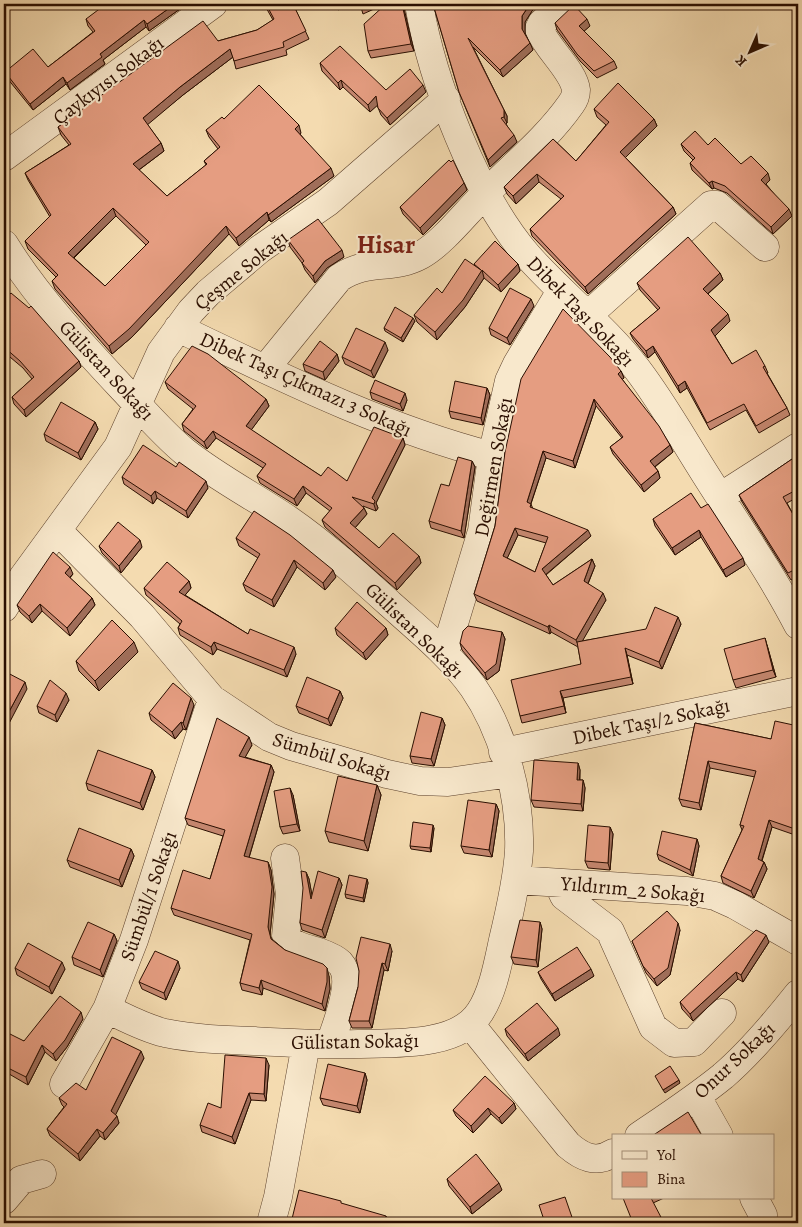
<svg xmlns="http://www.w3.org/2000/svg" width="802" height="1227" viewBox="0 0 802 1227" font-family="Alegreya,serif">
  <rect width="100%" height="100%" fill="#f4dbb0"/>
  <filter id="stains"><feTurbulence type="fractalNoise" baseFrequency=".004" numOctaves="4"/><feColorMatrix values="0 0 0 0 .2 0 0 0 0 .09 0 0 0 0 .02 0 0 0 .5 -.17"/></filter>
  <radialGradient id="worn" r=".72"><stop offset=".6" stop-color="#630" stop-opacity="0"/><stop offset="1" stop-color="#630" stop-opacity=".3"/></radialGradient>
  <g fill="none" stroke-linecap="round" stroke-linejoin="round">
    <g stroke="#5c412c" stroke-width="29">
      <path id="minor" d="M419,4C432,81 476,196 527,255C562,295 605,327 637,369C663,403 684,441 707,477C738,526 771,573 798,625
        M4,157L213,4
        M4,244C37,297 79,342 122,388C142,409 162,433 185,452C218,478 255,497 289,520C325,545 358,575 390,604C419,630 450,655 473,687C504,732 521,797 519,851C517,881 510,911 503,940C498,963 493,992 480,1012C458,1047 394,1043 358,1044C323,1045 289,1043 254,1041C224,1040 194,1039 165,1033C144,1028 126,1018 107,1009
        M588,315L711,205H717L765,247
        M178,328C281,377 381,427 492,456
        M265,369L339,278C368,258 392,271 421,255C444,242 467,211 487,192C515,164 548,137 571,104C574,100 576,96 576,90C574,71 547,49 539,29L542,23L564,4
        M720,497L798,447
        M58,531L142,616L212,699L269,737L291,746L387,774L420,781L448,782L510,773
        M4,608L23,577L118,447L161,352L191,311L208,293L260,249L328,202L446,99
        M445,653L482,531L492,456L509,381L517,364L561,291
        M503,752L798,691
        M285,858L290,894L286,936C293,946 305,948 316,951C324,954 334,957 340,963C356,980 336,1025 330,1044
        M516,880L687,891L715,896L735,905L798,941
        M558,883L564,896L610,931L653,1027L674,1043L694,1042L722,1013
        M470,1024L568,1145C582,1157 596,1164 613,1153
        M64,1084L107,1009L134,940L212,699
        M697,1097L719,1136
        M639,1136C667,1117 696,1098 723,1076C751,1052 775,1023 798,994
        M754,1198L763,1215
        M4,1200L21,1180L42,1174
        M271,1223L278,1197L306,1044"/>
    </g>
    <use href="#minor" stroke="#f8e8cc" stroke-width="28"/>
  </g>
  <path fill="#c5876f" stroke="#2a0e00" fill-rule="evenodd" d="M187,4L149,31L146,27L103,60L105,64L70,90L66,84L33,110L7,78L5,72L48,67L93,32L88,26L86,19Z
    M264,4H293L309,39L286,50L287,55L236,69L233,57L183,95L147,124L161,143L164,151L139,170L167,196L206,165L204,161L218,149L209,137L206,130L224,119L301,133L300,134L334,176L271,222L269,220L239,246L229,234L132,337L112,354L55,289L52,281L56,277L28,249L25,241L50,217L28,180L25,173L69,145L61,135L58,127L218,41L257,30L273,20ZM116,216L146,245L105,286L74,258Z
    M335,4H348L338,10Z
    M360,4H385L363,14Z
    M402,4L414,51L371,58L368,51Z
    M433,4L532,11L525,22V33L533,50L503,77L473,47L507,116V123L506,124L517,142L490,167L459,92Z
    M555,23L590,26L584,31L614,61L617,68L597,78L580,61L557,30Z
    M320,63L386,90L426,92L390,125L381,115L377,105L370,112L343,87L340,90L322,71Z
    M594,109L654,119L657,126L625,157L673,207L676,214L588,294L532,236L530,229L561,199L539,182L516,204L507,194L504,187L553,139L576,161L606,125L597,117Z
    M681,144L708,145L741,164L770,180L766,184L792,216L773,234L727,193L714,188L712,189L692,170L690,163L693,160L684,151Z
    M464,183L467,190L423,235L403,214L400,207Z
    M288,240L344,257L327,268L315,283L305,270L302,263L290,247Z
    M474,264H518L520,271L501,292L484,278L465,307L437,340L417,322L414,315L442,293L475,266Z
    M720,273L723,280L708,294L730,321L715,336L732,364L765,366L768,373H767L787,408L790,415L759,433L746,410L710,430L687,388L680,393L655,352L648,358L633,339L630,333L658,310L640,290L637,283Z
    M4,293L79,361L81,367L26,417L14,404L12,397L32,379L23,368L4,352Z
    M534,306L510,345L491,335L489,328Z
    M415,321L403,342L385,331L384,328Z
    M388,350L374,378L345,364L342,357Z
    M337,354L339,361L325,380L305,371L303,364Z
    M621,371L624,378L622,379L670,445L673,452L655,467L658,471L660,478L644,492L613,454L610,447L622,438L596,406L575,468L546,458L531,504L533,509L591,536L546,575L553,585L592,559L595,566L588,584L606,600L582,641L681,624L662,669L627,655L633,684L563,698L566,713L522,723L520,716L581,664L578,647L551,632L550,634L477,601L474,594L495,526L505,452ZM518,535L546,543L535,572L507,558Z
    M165,382L266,399L269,406L251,430L321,476L347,481L403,438L405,445L376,503L378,508L376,511L363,506L367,514L355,528L379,548L419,556L421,563L397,590L325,527L322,520L330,511L306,493L297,506L260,483L257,476L263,468L216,438L207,449L184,431L182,424L193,409L168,389Z
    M487,388L490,395L483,425L451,418L449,411Z
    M370,392L407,400L403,411L372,399Z
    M95,422L98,429L81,460L46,441L44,434Z
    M798,455V497L787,503L798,523V576L791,580L742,502L739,495Z
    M472,461L475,467L464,538L431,528L429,521L449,486Z
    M122,477L208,488L188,518L157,498L153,504L124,484Z
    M701,508L745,565L726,577L701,537L675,555L655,526L653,519Z
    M236,538L336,577L325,590L297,567L274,607L246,591L243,584L258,558L239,546Z
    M99,546L142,547L121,573L102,553Z
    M73,574L70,578L92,598L95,605L70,636L42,611L32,623L20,612L17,605Z
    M189,581L191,588L185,595L248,634L296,654L287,677L217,649L213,655L180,635L178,628L180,624L146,595L144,588Z
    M335,628H386L388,635L366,660L337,635Z
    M502,632L505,639L499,671L487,680L462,650L460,643Z
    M767,645L776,677L736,688L733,680Z
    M138,652L99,691L79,671L76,661Z
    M340,691L343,698L331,726L299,713L296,706Z
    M69,700L57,722L39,713L37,706Z
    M194,705L186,730L183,729L175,739L151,720L149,713Z
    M442,718L445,725L434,766L412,763L410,756Z
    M695,723L771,739L798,726V836L772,827L762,861L764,862L767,869L754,898L723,883L721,876L742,830L740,825L755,777L710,768L701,810L682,806L679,799Z
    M252,745L245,757L271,765L274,772L249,858L268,862L271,870L274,894L270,935L272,939L285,950L329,976L330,989L325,1011L263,988L262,995L242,990L240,983L250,940L174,915L171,908L210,879L223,836L188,825L185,818Z
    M578,763L580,770V780H583L585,788L583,811L534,807L531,800Z
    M152,770L155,777L143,810L88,790L86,783Z
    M377,785L381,795L368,851L329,842L325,831Z
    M293,795L300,831L283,834L280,827Z
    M496,804L499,811L492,857L464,853L461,846Z
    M610,827L613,834L610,870L588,868L585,861Z
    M434,828L431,852L411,849L410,846Z
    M697,839L699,846L693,876L659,860L657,854Z
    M131,849L134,856L122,887L70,867L67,860Z
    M306,872L309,879L312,896L339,878L342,885L325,938L302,930L300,923Z
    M367,879L368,883L364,902L346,898L345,894Z
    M540,922L542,929L538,967L514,964L511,957Z
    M680,930L670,975L657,986L646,973L632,941Z
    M114,934L117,941L103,977L74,965L72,957Z
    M769,942L743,982L738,979L693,1021L682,1009L680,1002Z
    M392,951L388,971L384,970L372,1028H352L349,1021L358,987Z
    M15,968L65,969L52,994L17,975Z
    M180,968L166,1000L142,989L139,982Z
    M538,972L594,976L555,1001L541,979Z
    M83,1019L67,1047L56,1061L45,1052L28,1085L4,1071V1036L24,1041Z
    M505,1029L560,1035L528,1061L507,1036Z
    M144,1058L115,1115L119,1123L105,1140L100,1136L80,1161L50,1136L47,1129L64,1107L62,1105L59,1098L86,1090Z
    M269,1065L266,1101L251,1100L235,1144L202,1132L200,1125L221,1108Z
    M365,1073L367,1080L360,1113L323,1105L320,1098Z
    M514,1103L516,1109L502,1124L491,1114L473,1133L456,1116L453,1110Z
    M447,1179L502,1190L472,1214L449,1186Z
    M623,1198H664L653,1203Z"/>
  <path fill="#a06e5a" stroke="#2a0e00" d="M175,4H187L149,31L147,24Z
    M402,4L404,8L414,51L411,44Z
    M530,4H540L532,11L525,22V36L522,29V16Z
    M587,19L590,26L582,33L579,26Z
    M144,20L146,27L103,60L105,64L70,90L67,83L100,54Z
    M530,43L533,50L503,77L500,70Z
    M230,49L233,57L183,95L146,126L143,118L180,87Z
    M63,77L66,84L33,110L30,104Z
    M341,80L343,87L340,90L338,83Z
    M423,85L426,92L390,125L387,118Z
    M376,96L379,104L370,112L368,105Z
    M504,110L507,116V123L504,117Z
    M654,119L657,126L623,160L620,152Z
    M299,125L301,133L298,137L295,129Z
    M514,135L517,142L490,167L488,160Z
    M161,143L164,151L136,172L133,164Z
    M331,168L334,176L271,222L268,215Z
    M768,173L770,180L764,186L761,180Z
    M537,174L539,182L516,204L513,196Z
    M712,181L714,188L712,189L709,183Z
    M464,183L467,190L423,235L420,228Z
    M673,207L676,214L588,294L585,287Z
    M113,208L116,216L71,260L68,253Z
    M789,209L792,216L773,234L771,227Z
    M267,212L269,220L239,246L236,238Z
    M226,226L229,234L132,337L112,354L109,346Z
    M342,250L344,257L327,268L315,283L313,276L325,261Z
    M518,264L520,271L501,292L498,285Z
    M482,270L484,278L465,307L437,340L435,332Z
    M720,273L723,280L705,296L703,289Z
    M531,299L534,306L510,345L507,338Z
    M728,314L730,321L714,337L711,330Z
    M413,318L415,321L403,342L401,338Z
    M385,342L388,350L374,378L371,371Z
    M653,346L655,352L648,358L646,351Z
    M337,354L339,361L325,380L323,372Z
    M79,361L81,367L26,417L24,410Z
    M621,371L624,378L620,381L618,374Z
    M685,381L687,388L680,393L678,386Z
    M487,388L490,395L483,425L481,418Z
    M405,393L407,400L403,411L400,404Z
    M266,399L269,406L249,433L246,426Z
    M594,399L596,406L575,468L573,461Z
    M95,422L98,429L81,460L78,453Z
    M213,431L216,438L207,449L204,442Z
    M403,438L405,445L376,503L378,508L376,511L372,498Z
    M670,445L673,452L653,468L650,461Z
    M543,451L546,458L529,509L527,502Z
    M472,461L475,467L464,538L461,531Z
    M658,471L660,478L644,492L641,485Z
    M206,481L208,488L188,518L186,511Z
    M303,486L306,493L297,506L294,499Z
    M155,491L157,498L153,504L151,496Z
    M364,508L367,514L353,530L350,523Z
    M515,528L518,535L505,563L503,556Z
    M588,530L591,536L544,576L542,569Z
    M699,530L701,537L675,555L672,548Z
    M140,540L142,547L121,573L119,566Z
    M419,556L421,563L397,590L395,583Z
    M743,558L745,565L726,577L723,570Z
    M592,559L595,566L586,588L584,581Z
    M294,560L297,567L274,607L272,600Z
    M70,567L73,574L67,580L65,573Z
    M333,570L336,577L325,590L323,583Z
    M189,581L191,588L182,599L179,592Z
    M603,593L606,600L579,647L576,640Z
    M92,598L95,605L70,636L67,628Z
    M40,604L42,611L32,623L29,616Z
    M678,617L681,624L662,669L659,662Z
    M549,625L551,632L550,634L548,627Z
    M386,628L388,635L366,660L363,653Z
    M502,632L505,639L499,671L487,680L485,673Z
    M765,638L767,645L776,677L773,670Z
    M134,642L138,652L99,691L95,681Z
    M214,642L217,649L213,655L211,647Z
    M294,647L296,654L287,677L284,670Z
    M625,648L627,655L633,684L631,677Z
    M25,682L27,689L4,733V721Z
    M340,691L343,698L331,726L328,719Z
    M560,691L563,698L566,713L564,706Z
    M66,693L69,700L57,722L55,715Z
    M191,698L194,705L186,730L183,723Z
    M442,718L445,725L434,766L431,759Z
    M181,722L183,729L175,739L172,732Z
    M249,737L252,745L242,763L239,756Z
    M708,761L710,768L701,810L699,803Z
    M578,763L580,770L579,787L577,780Z
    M271,765L274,772L247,864L244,856Z
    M152,770L155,777L143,810L140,803Z
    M583,780L585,788L583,811L581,804Z
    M377,785L381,795L368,851L364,841Z
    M290,788L293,795L300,831L297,824Z
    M496,804L499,811L492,857L489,850Z
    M769,820L772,827L760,866L758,859Z
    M433,825L434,828L431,852L430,848Z
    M610,827L613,834L610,870L608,863Z
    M697,839L699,846L693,876L690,870Z
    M131,849L134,856L122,887L119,880Z
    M268,862L271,870L274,894L270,935L268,927Z
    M764,862L767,869L754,898L751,891Z
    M306,872L309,879L314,906L311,899Z
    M339,878L342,885L325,938L322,930Z
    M367,879L368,883L364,902L363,898Z
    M540,922L542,929L538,967L536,960Z
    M678,923L680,930L670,975L657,986L654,979Z
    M114,934L117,941L103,977L100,970Z
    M766,935L769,942L743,982L741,975Z
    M390,944L392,951L388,971L385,964Z
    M178,961L180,968L166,1000L164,993Z
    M62,962L65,969L52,994L49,987Z
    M382,963L384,970L372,1028L369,1021Z
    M327,968L329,976L330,989L325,1011L322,1004Z
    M591,969L594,976L555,1001L552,994Z
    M736,972L738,979L693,1021L690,1014Z
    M261,980L263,988L262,995L259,988Z
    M81,1012L83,1019L67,1047L56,1061L53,1054Z
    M558,1028L560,1035L528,1061L525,1054Z
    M42,1045L45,1052L28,1085L26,1077Z
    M141,1051L144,1058L114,1118L111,1111Z
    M266,1058L269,1065L266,1101L264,1094Z
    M365,1073L367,1080L360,1113L357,1106Z
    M679,1080L680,1083L665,1093L663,1090Z
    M249,1093L251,1100L235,1144L232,1137Z
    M514,1103L516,1109L502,1124L499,1118Z
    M488,1108L491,1114L473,1133L471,1126Z
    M117,1116L119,1123L105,1140L103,1133Z
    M97,1129L100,1136L80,1161L78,1154Z
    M499,1183L502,1190L472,1214L470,1207Z
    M386,1216L388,1223H384Z"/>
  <path fill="#e59d81" stroke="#2a0e00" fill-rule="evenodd" d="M106,4H175L147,24L144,20L100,54L102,57L67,83L63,77L30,104L5,72L33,49L48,67L95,31L86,19Z
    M266,4H293L306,31L283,42L284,47L234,61L230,49L180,87L143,118L161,143L133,164L167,196L207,164L204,161L220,147L206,130L222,117L224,119L259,85L299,125L295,129L331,168L268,215L267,212L236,238L226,226L129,329L109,346L52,281L58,275L25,241L51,215L25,173L71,144L58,127L203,21L218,41L257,30L274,19ZM113,208L149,242L105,286L68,253Z
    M360,4H369L361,7Z
    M386,4H402L411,44L368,51L364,24Z
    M433,4H530L522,16V29L530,43L500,70L468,38L504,110V117L501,118L514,135L488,160L459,92Z
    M574,5L587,19L579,26L614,61L594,71L577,54L555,23Z
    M340,46L386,90L410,69L423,85L387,118L378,108L376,96L368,105L341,80L338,83L320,63Z
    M618,83L654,119L620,152L673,207L585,287L530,229L564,196L537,174L513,196L504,187L553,139L576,161L609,122L594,109Z
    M695,131L708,145L715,138L741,164L751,156L768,173L761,180L789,209L771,227L725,186L712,181L709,183L690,163L695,158L681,144Z
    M449,160L451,162L453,160L464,183L420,228L400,207Z
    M318,219L342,250L325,261L313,276L302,263L304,261L288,240Z
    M688,237L720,273L703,289L728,314L711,330L732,364L756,350L765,366L763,367L787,408L756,426L744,404L707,423L685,381L678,386L653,346L646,351L630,333L660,308L637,283Z
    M495,241L518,264L498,285L482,270L463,300L435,332L414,315L437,288L442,293L465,259L481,270L474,264Z
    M510,288L531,299L507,338L489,328Z
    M4,293L8,296L11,293L29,308L31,306L79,361L24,410L12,397L34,377L20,361L4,347Z
    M395,307L413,318L401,338L384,328Z
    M563,309L610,357L621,371L618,374L659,426L670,445L650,461L658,471L641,485L610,447L623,437L594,399L573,461L543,451L527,502L531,504L530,507L588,530L542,569L553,585L592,559L584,581L603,593L576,640L549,625L548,627L474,594L495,526L505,452L521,379ZM515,528L548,537L535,572L503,556Z
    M356,328L385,342L371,371L342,357Z
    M320,341L337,354L323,372L303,364Z
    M192,346L208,354L266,399L246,426L321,476L328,467L347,481L374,427L403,438L372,498L375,501L374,504L352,497L364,508L350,523L379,548L393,533L419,556L395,583L322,520L332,508L303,486L294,499L257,476L266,464L213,431L204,442L182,424L196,406L165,382Z
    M375,380L405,393L400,404L370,392Z
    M455,381L487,388L481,418L449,411Z
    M61,402L95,422L78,453L44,434Z
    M143,445L176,467L179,462L206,481L186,511L155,491L151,496L122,477Z
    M798,455V489L783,497L798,523V568L788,573L739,495Z
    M458,457L472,461L461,531L429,521L441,484L449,486Z
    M691,493L701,508L708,504L743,558L723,570L699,530L672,548L653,519Z
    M254,511L290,535L333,570L323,583L294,560L272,600L243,584L260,554L236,538Z
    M118,522L140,540L119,566L99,546Z
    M53,552L70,567L65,573L92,598L67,628L40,604L29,616L17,605Z
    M167,562L189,581L179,592L248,634L250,629L294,647L284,670L214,642L211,647L178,628L182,621L144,588Z
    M357,602L386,628L363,653L335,628Z
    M655,607L678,617L659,662L625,648L631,677L560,691L564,706L520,716L511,680L581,664L577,642L646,629Z
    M112,620L134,642L95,681L76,661Z
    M468,626L502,632L496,664L485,673L460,643L463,631Z
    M765,638L773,670L733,680L724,649Z
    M4,671L25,682L4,721Z
    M307,677L340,691L328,719L296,706Z
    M50,680L66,693L55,715L37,706Z
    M173,683L191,698L183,723L181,722L172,732L149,713Z
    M421,712L442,718L431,759L410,756Z
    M217,718L249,737L239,756L271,765L244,856L268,862L272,887L268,927L271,939L285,950L323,964L327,968V982L322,1004L261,980L259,988L240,983L252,934L171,908L183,870L210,879L225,830L185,818Z
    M775,721L798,726L797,730L798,731V830L769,820L758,859L764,862L751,891L721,876L744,826L740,825L756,771L708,761L699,803L679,799L695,723L771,739Z
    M98,750L152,770L140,803L86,783Z
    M534,760L578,763L577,780H583L581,804L531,800Z
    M338,776L377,785L364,841L325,831Z
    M290,788L297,824L280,827L274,791Z
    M468,800L496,804L489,850L461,846Z
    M413,822L433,825L430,848L410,846Z
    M588,825L610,827L608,863L585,861Z
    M79,828L131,849L119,880L67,860Z
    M662,831L697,839L690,870L657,854Z
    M301,871L306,872L311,899L318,871L339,878L322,930L300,923L303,888Z
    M349,875L367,879L363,898L345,894Z
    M667,911L678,923L668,968L654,979L643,966L632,941Z
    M520,920L540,922L536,960L511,957Z
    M88,922L114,934L100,970L72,957Z
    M756,930L766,935L741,975L736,972L690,1014L680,1002Z
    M361,937L390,944L385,964L382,963L369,1021H349L358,987L359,971L356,958Z
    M28,943L62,962L49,987L15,968Z
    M577,947L591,969L552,994L538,972Z
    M155,951L178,961L164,993L139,982Z
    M60,996L81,1012L65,1040L53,1054L42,1045L26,1077L4,1066V1036L6,1032L24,1041Z
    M537,1003L558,1028L525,1054L505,1029Z
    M112,1037L141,1051L111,1111L117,1116L103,1133L97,1129L78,1154L47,1129L67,1104L59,1098L76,1083L86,1090Z
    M225,1055L266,1058L264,1094L249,1093L232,1137L200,1125L208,1103L221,1108Z
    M328,1064L365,1073L357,1106L320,1098Z
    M670,1066L679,1080L663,1090L655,1076Z
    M485,1076L514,1103L499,1118L488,1108L471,1126L453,1110Z
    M688,1112L702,1136H652Z
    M476,1154L499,1183L470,1207L447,1179Z
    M299,1190L341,1201V1203L386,1216L384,1223H291Z
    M565,1197L574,1223H545L539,1205Z
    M623,1198H651L664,1223H633Z
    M514,1220L517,1223H509Z"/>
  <g text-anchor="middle" stroke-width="4" stroke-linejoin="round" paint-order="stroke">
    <g font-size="20" fill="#2a0e00" stroke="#f8e8cc">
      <text transform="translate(108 80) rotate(-37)" y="7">Çaykıyısı Sokağı</text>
      <text transform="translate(241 270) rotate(-39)" y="7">Çeşme Sokağı</text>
      <text transform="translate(581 311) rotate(46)" y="7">Dibek Taşı Sokağı</text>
      <text transform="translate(107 370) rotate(47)" y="7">Gülistan Sokağı</text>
      <text transform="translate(306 384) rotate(24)" y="7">Dibek Taşı Çıkmazı 3 Sokağı</text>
      <text transform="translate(493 467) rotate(-80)" y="7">Değirmen Sokağı</text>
      <text transform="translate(415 630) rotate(44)" y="7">Gülistan Sokağı</text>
      <text transform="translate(651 721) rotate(-12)" y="7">Dibek Taşı/2 Sokağı</text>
      <text transform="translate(332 756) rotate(17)" y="7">Sümbül Sokağı</text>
      <text transform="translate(633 889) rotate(5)" y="7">Yıldırım_2 Sokağı</text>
      <text transform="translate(148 896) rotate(-71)" y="7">Sümbül/1 Sokağı</text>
      <text transform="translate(355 1041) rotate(-1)" y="7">Gülistan Sokağı</text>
      <text transform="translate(734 1060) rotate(-43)" y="7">Onur Sokağı</text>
    </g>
    <g font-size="25" font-weight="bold" fill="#7a1f14" stroke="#f8e8cc">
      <text x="386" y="253">Hisar</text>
    </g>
  </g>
  <rect width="802" height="1227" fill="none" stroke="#f4dbb0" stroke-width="20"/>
  <rect x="5" y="5" width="792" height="1217" fill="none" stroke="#2a0e00" stroke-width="2.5"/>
  <rect x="10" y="10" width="782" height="1207" fill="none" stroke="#2a0e00"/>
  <rect x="612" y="1134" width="162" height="65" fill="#f8e8cc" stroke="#a6917a"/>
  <rect x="622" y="1151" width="25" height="8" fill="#f8e8cc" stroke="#a6917a"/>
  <text x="657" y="1160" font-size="15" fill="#2a0e00">Yol</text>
  <rect x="622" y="1172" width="25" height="15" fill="#e59d81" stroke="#a6917a"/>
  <text x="657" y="1184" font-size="15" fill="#2a0e00">Bina</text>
  <g transform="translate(750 52) rotate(225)" stroke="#f8e8cc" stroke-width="4" paint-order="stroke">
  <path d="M0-4L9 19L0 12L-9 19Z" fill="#2a0e00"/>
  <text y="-8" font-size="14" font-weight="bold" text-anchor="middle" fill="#2a0e00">K</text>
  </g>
  <rect width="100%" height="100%" filter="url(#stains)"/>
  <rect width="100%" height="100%" fill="url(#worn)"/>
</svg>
